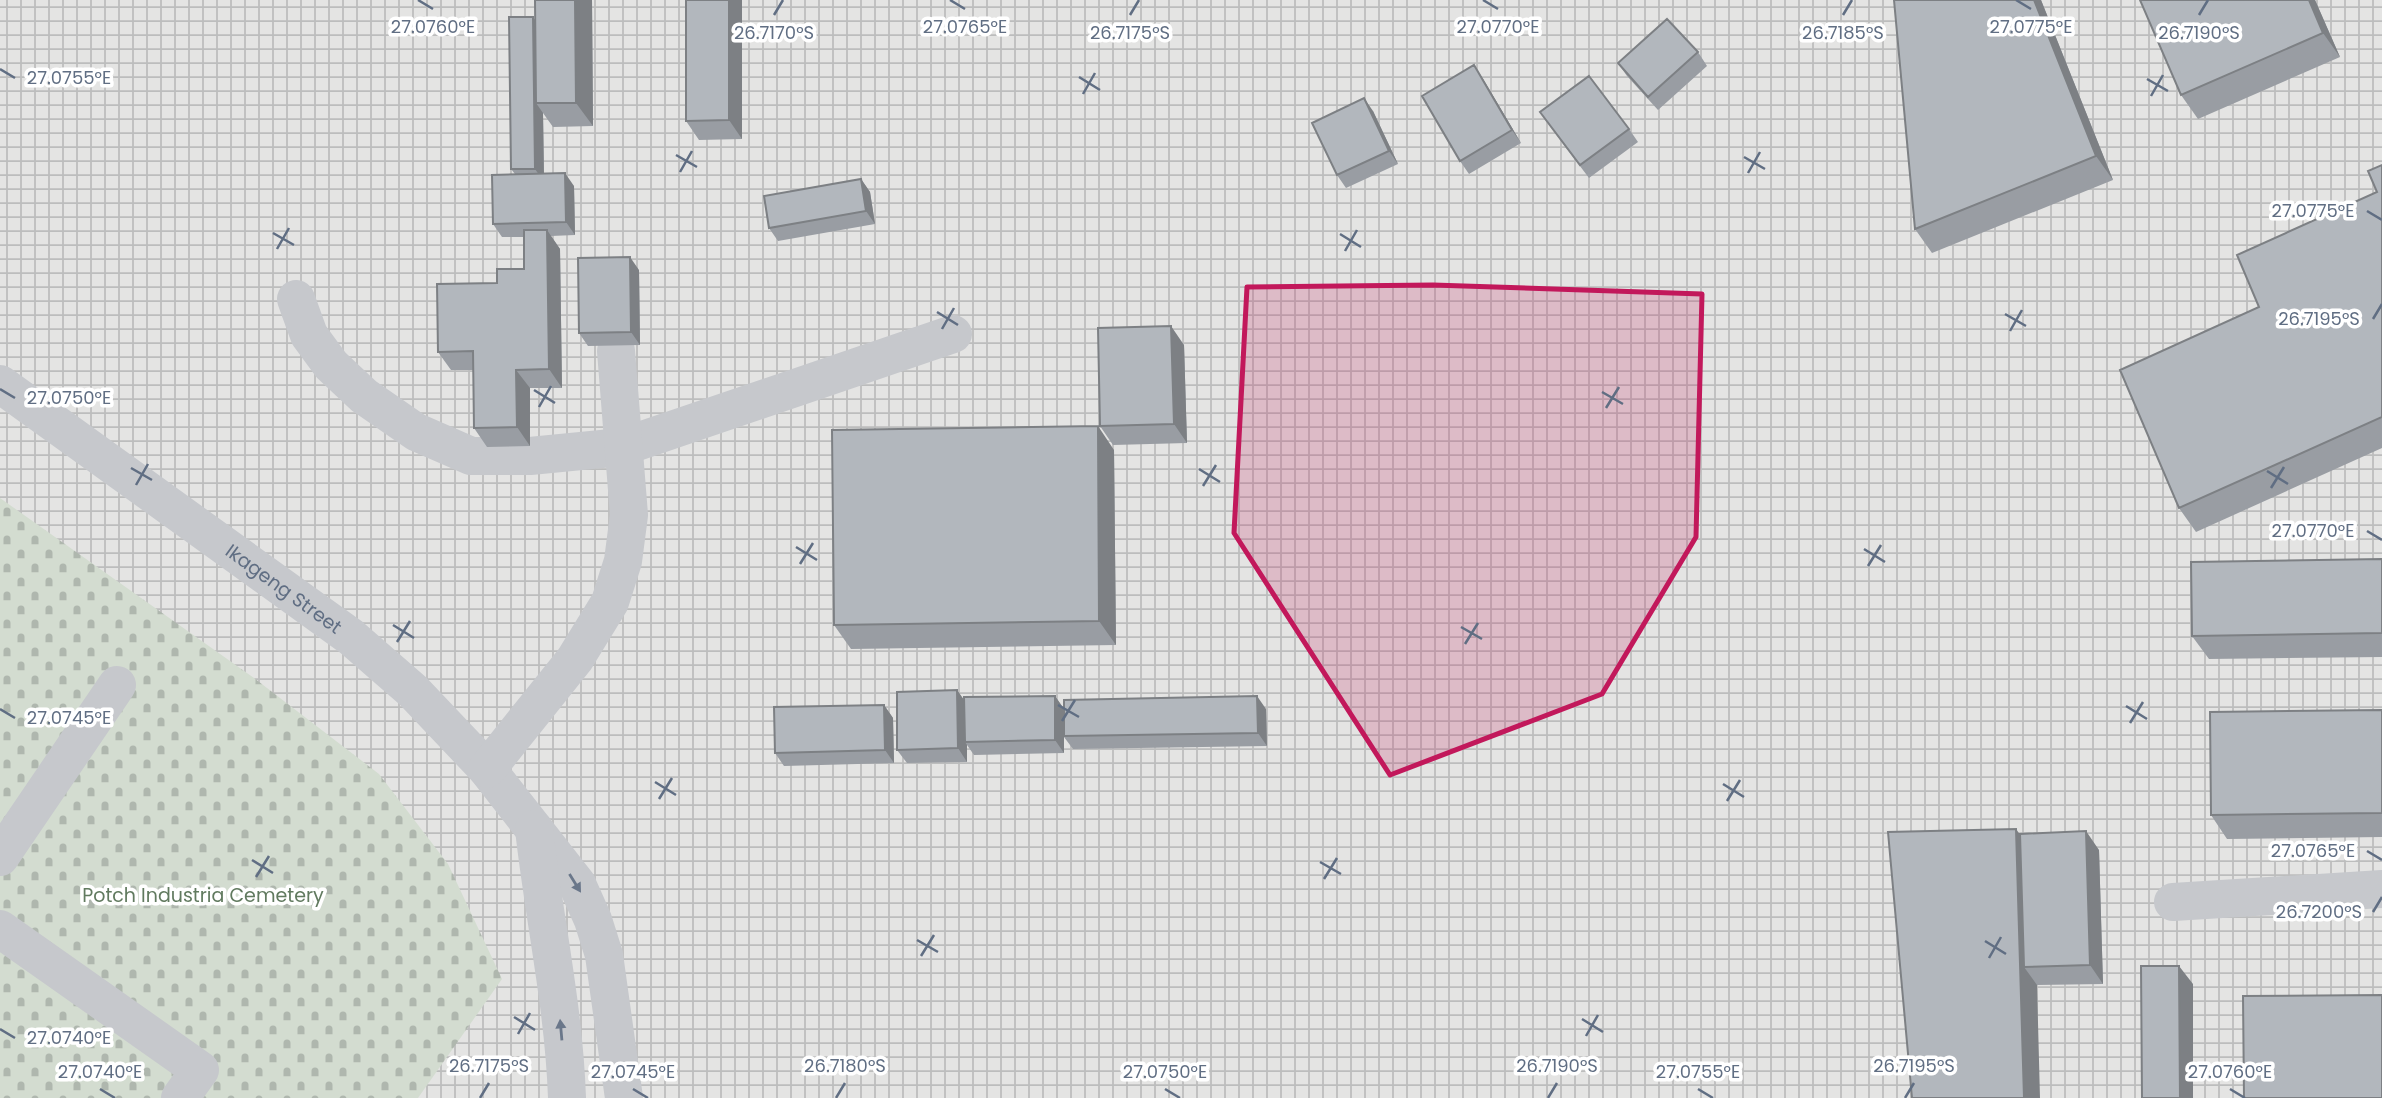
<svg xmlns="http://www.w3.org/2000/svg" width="2382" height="1098" viewBox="0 0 2382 1098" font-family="Poppins,sans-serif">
  <defs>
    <pattern id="industrial-grid" width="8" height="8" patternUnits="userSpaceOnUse" patternTransform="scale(1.75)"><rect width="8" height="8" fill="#e4e4e3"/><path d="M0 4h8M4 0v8" fill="none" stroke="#bcbdbd"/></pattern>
    <pattern id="cemetery-stones" width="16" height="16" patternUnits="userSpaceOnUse" patternTransform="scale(1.75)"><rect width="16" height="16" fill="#d3dcd0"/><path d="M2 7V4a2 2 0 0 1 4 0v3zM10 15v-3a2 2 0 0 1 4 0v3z" fill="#afb7ae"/></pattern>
  </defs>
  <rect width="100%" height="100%" fill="#f3f4ef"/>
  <path fill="url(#industrial-grid)" d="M0,0H2382V1098H0Z"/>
  <path fill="url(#cemetery-stones)" d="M0,498L254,678L379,774L448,864L502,979L418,1098H0Z"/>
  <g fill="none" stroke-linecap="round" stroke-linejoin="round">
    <g stroke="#c6c8cc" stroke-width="38">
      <path d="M296,299L309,335L331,365L364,396L416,432L471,456H530L622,447L953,334"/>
      <path id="s1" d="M0,384L351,637L413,691L487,769L577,884L593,920L604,955L624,1098"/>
      <path d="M487,769L575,659L610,602L623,561L629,515L616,351"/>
      <path d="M534,829C544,919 564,1007 567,1098"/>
      <path d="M0,857L117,685"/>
      <path d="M2173,902L2382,889"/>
      <path d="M0,929L200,1070L180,1098"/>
    </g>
  </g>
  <path fill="#999da3" d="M535,0H592L593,126L553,127L543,113L544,173L574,186L575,235L551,236L560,249L562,388H530V446L487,447L474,428V370H451L438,352L497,283L524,269V237H502L493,224L515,174L511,169L535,20Z
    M686,0H742V139L699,140L686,121Z
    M2041,0L2113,180L1932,253L1915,229Z
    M2140,0H2315L2340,57L2198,119L2181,95Z
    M1698,52L1707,66L1658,110L1627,76L1618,63Z
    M1483,79L1521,143L1469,174L1460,161Z
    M1373,111L1398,164L1346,188L1337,175Z
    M1549,125L1629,129L1638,142L1589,178Z
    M2382,165V448L2196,532L2179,508L2259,307L2377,192Z
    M861,179L870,192L875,224L778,241L769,228Z
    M639,270L640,345L588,346L579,333Z
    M1184,345L1187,443L1113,445L1100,426Z
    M1114,450L1116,645L851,649L834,625Z
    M2382,559V657L2209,659L2192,636Z
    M957,690L964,700L1055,696L1064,709H1266L1267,746L1073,749L1064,737V753L974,755L967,745V762L907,763L897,750Z
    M884,705L893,718L894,763L784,766L775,753Z
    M2382,710V837L2227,839L2211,815Z
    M2020,834L2099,850L2103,984L2037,985L1912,1098Z"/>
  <path fill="#7d8084" d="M575,0H592L593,126L576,103Z
    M729,0H742V139L729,120Z
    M2034,0H2041L2113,180L2096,156Z
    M2309,0H2315L2340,57L2323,33Z
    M533,17L542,30L536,103L543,113L544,182L535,169Z
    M1474,65L1483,79L1521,143L1512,130Z
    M1364,98L1373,111L1398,164L1389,151Z
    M565,173L574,186L575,235L566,222Z
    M861,179L870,192L875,224L866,211Z
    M547,230L560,249L562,388L549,369Z
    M630,257L639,270L640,345L631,332Z
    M1171,326L1184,345L1187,443L1174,424Z
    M516,370L530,388V446L517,427Z
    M1098,426L1114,450L1116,645L1099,621Z
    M957,690L966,703L965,742L967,745V762L958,748Z
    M1055,696L1064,709V753L1055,740Z
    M1257,696L1266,709L1267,746L1258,733Z
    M884,705L893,718L894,763L885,750Z
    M2016,829L2033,853L2024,967L2037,985L2040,1098H2024Z
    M2086,831L2099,850L2103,984L2090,965Z
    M2179,966L2193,984V1098H2180Z"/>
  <path fill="#b2b7bd" stroke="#7d8084" stroke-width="2" d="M535,0H575L576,103H536Z
    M686,0H729V120L686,121Z
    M1894,0H2034L2096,156L1915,229Z
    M2140,0H2309L2323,33L2181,95Z
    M509,17H533L535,169H511Z
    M1667,19L1698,52L1648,97L1618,63Z
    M1474,65L1512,130L1460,161L1422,96Z
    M1589,76L1629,129L1580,165L1540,112Z
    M1364,98L1389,151L1337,175L1312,123Z
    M2382,165V417L2179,508L2120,370L2259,307L2237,255L2377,192L2368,171Z
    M565,173L566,222L493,224L492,175Z
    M861,179L866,211L769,228L764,196Z
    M524,230H547L549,369L516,370L517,427L474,428L473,351L438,352L437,284L497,283V269H524Z
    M630,257L631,332L579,333L578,258Z
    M1171,326L1174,424L1100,426L1098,328Z
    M1098,426L1099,621L834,625L832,430Z
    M2382,559V633L2192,636L2191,562Z
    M957,690L958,748L897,750V692Z
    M1055,696V740L965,742L964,697Z
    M1257,696L1258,733L1064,736V700Z
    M884,705L885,750L775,753L774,707Z
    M2382,710V813L2211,815L2210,712Z
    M2016,829L2024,1098H1912L1888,832Z
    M2086,831L2090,965L2024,967L2020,834Z
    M2141,966H2179L2180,1098H2142Z
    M2382,995V1098H2244L2243,996Z"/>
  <defs><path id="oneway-solid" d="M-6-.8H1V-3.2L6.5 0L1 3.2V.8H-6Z" transform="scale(1.75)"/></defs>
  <g fill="#6a778a">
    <use href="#oneway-solid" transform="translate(575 883) rotate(58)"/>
    <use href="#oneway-solid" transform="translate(561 1030) rotate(-95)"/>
  </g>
  <path fill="#c2185b" fill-opacity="0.2" stroke="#c2185b" stroke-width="5" stroke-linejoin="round" d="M1433,285L1702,294L1696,537L1602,694L1390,775L1234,533L1247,287Z"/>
  <path fill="none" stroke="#606e83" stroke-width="2.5" d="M418,0L433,9M950,0L965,9M1483,0L1498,9M2016,0L2031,9M774,15L783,0M1130,15L1139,0M1843,15L1852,0M2199,15L2208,0M0,69L15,78M1079,77L1100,90M2147,79L2168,91M1083,94L1095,73M2151,96L2163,75M676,155L697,167M1744,157L1765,169M680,172L692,151M1748,173L1760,152M2367,211L2382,220M273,233L294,245M1340,234L1361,247M277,249L289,228M1345,251L1357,230M937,312L958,325M2005,314L2026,326M2373,319L2382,304M942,329L954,308M2010,331L2022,310M0,389L15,398M534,390L555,403M1602,392L1623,404M539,407L551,386M1606,408L1619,387M131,468L152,480M1199,469L1220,482M2267,471L2288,484M136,485L148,464M1203,486L1216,465M2271,488L2284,467M2367,531L2382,540M796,547L817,560M1864,549L1885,562M800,564L813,543M1868,566L1881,545M393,625L414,638M1461,627L1482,639M397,642L410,621M1465,644L1478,623M1058,705L1079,717M2126,706L2147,719M0,709L15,718M1062,721L1075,700M2130,723L2143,702M655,782L676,795M1723,784L1744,797M659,799L672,778M1727,801L1740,780M2367,851L2382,860M252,860L273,873M1320,862L1341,874M256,877L269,856M1324,879L1337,858M2373,912L2382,897M917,940L938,952M1985,941L2006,954M921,956L934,935M1989,958L2001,937M514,1017L535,1030M1582,1019L1603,1032M0,1029L15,1038M518,1034L530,1013M1586,1036L1598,1015M100,1089L115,1098M633,1089L648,1098M1165,1089L1180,1098M1698,1089L1713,1098M2230,1089L2245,1098M480,1098L489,1083M836,1098L845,1083M1548,1098L1557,1083M1905,1098L1914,1083"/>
  <g text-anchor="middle" stroke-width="7" stroke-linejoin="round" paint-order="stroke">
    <g font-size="19" fill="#606e83" stroke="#fff">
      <text dy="7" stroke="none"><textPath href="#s1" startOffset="350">Ikageng Street</textPath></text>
    </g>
    <g font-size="19" fill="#617a5f" stroke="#fff">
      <text x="203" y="902">Potch Industria Cemetery</text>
    </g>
  </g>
  <g font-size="18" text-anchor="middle" fill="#606e83" stroke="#fff" stroke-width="7" stroke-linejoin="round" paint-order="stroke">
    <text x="2031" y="33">27.0775°E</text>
    <text x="433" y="33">27.0760°E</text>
    <text x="965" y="33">27.0765°E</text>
    <text x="1498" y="33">27.0770°E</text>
    <text x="1843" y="39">26.7185°S</text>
    <text x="774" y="39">26.7170°S</text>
    <text x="1130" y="39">26.7175°S</text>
    <text x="2199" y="39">26.7190°S</text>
    <text x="69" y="84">27.0755°E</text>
    <text x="2313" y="217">27.0775°E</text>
    <text x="2319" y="325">26.7195°S</text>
    <text x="69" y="404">27.0750°E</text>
    <text x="2313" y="537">27.0770°E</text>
    <text x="69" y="724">27.0745°E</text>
    <text x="2313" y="857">27.0765°E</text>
    <text x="2319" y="918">26.7200°S</text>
    <text x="69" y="1044">27.0740°E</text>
    <text x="489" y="1072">26.7175°S</text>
    <text x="845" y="1072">26.7180°S</text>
    <text x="1557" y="1072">26.7190°S</text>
    <text x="1914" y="1072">26.7195°S</text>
    <text x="100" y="1078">27.0740°E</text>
    <text x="633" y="1078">27.0745°E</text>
    <text x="1165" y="1078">27.0750°E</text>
    <text x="1698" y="1078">27.0755°E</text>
    <text x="2230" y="1078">27.0760°E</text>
  </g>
</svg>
